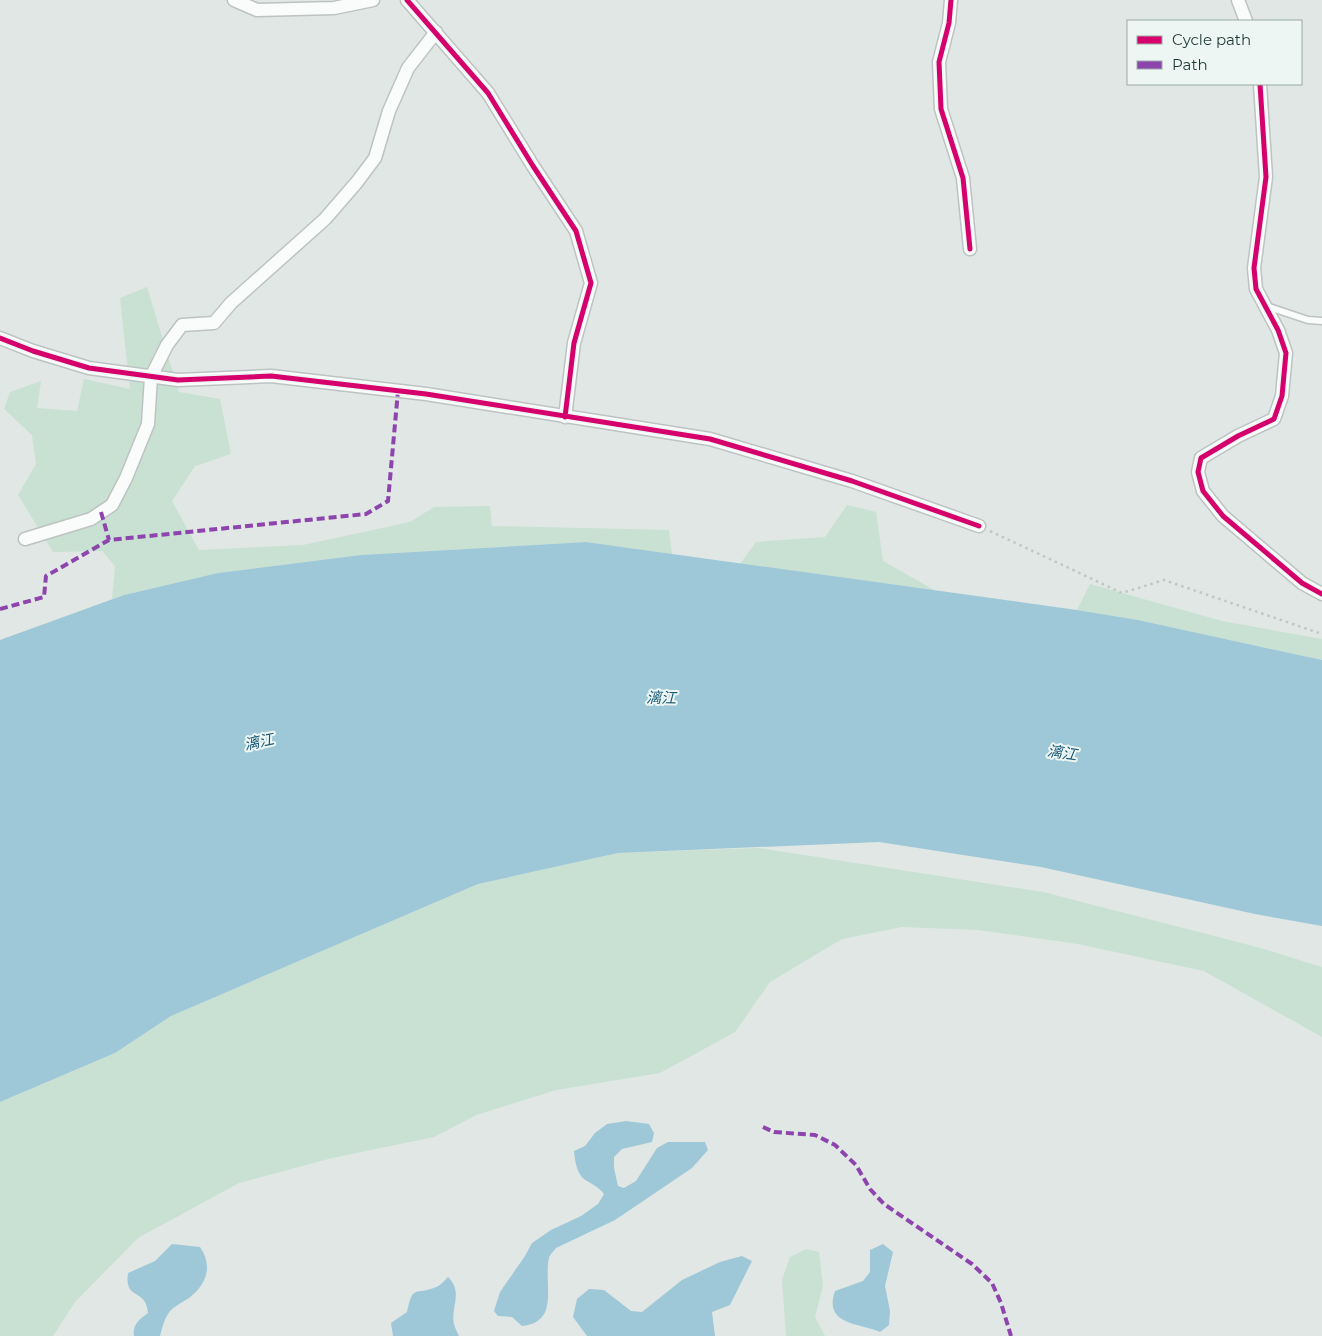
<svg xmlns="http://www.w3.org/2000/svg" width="1322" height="1336" viewBox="0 0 1322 1336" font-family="Montserrat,'Noto Sans SC',sans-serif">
  <rect width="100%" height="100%" fill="#e0e7e5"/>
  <path fill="#c8e1d3" d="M147,287L179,392L220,399L231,454L195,466L172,501L199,550L303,545L410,522L434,507L490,506L492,526L669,530L672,554L586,542L361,555L218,573L124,595L112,599L115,566L102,551L53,552L18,495L36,464L32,435L4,409L10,392L41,381L37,408L77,411L84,379L130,389L120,298Z
    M847,505L876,512L883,561L936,591L740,564L756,542L825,537Z
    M1090,584L1222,621L1322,639V660L1138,620L1077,610Z
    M758,848L1043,892L1257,947L1322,967V1037L1204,971L1078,944L978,930L902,927L842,939L770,982L735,1032L660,1073L556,1090L476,1115L434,1137L332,1158L239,1183L138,1238L75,1302L53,1336H0V1102L115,1053L171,1016L478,884L618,853Z
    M806,1249L819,1252L823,1286L815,1317L825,1336H786L782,1280L790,1257Z"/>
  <path fill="#9ec8d8" d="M586,542L1077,610L1138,620L1322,660V926L1255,914L1041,867L879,842L618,853L478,884L171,1016L115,1053L0,1102V640L124,595L218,573L361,555Z
    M626,1121L649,1124L654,1133L652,1142L622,1149L614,1157V1168L618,1186L624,1188L636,1181L657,1148L668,1142H705L708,1150L692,1168L615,1220L556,1248C554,1251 550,1254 549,1258C543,1283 561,1322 522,1326L512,1317L498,1316L494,1311L500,1292L525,1256L532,1243L551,1230L581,1216L598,1204L604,1194C598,1186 591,1184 584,1179C576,1172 575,1160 574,1151L585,1146L595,1133L607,1124Z
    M172,1244L200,1247C213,1266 207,1284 189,1298C183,1302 172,1307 168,1314C164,1320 162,1329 160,1336H134C132,1324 140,1319 148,1313C146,1287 124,1302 128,1273L155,1261Z
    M883,1244L893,1252L885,1286L890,1311L889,1325L880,1332C859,1323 823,1325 835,1291L863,1281L870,1272V1250Z
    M742,1256L752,1261L730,1305L712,1312L715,1336H587L573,1317L577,1299L589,1289L604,1290L631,1311L642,1312L682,1280L720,1262Z
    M448,1277C464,1293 450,1307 454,1324C455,1328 457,1332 459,1336H393L391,1323L407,1312C413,1283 415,1296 436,1287C440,1286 445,1280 448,1277Z"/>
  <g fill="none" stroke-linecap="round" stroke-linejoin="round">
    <g stroke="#bdc3c2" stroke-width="9">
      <path id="service" d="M1266,306L1308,320L1322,321"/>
    </g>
    <g stroke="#bdc3c2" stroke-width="15">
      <path id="minor" d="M234,0L257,10L334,8L373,0
        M407,0L488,93L533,166L576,231L591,283L574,343L565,417
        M951,0L949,23L939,62L941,109L963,178L970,249
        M1238,0L1246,21
        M1260,84L1266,177L1254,268L1256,289L1278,330L1286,353L1282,396L1274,419L1238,436L1201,458L1198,472L1203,491L1223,516L1302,583L1322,594
        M0,338L33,351L89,368L178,380L271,376L426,394L710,439L852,481L979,526
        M25,539L91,519L112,505L126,478L148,424L151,377L167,345L182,325L214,323L231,303L325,219L357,182L375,158L389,111L408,68L436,32"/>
    </g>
    <path stroke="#bfc7c6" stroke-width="2.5" stroke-dasharray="2.5 4" stroke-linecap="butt" d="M990,531L1122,593L1164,580L1322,634"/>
    <use href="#service" stroke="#fafbfb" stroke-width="6"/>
    <use href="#minor" stroke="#fafbfb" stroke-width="12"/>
    <path stroke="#8e44ad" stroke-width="4" stroke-dasharray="8 4" stroke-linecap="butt" d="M101,512L109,540
      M0,609L44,597L46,576L109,540L366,514L388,501L398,391
      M763,1127L774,1132L815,1135L835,1145L856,1165L870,1189L884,1204L972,1264L992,1283L1001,1303L1011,1336"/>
    <g stroke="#edf6f3" stroke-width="8">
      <path id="cycleway" d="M407,0L488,93L533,166L576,231L591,283L574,343L565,417
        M951,0L949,23L939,62L941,109L963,178L970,249
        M1260,84L1266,177L1254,268L1256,289L1278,330L1286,353L1282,396L1274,419L1238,436L1201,458L1198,472L1203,491L1223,516L1302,583L1322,594
        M0,338L33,351L89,368L178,380L271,376L426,394L710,439L852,481L979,526"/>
    </g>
    <use href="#cycleway" stroke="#d6006c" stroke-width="5"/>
  </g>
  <g text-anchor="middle" stroke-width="4" stroke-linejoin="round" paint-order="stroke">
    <g font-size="15" font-style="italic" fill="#185a76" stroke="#edf6f3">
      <text transform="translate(661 698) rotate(1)" y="5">漓江</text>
      <text transform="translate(259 742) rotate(-12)" y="5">漓江</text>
      <text transform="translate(1062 753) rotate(8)" y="5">漓江</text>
    </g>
  </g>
  <rect x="1127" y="20" width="175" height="65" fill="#edf6f3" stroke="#9aaaa7"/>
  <rect x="1137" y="36" width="25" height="8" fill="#d6006c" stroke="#9aaaa7"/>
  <text x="1172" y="45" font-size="15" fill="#1e3936">Cycle path</text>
  <rect x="1137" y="61" width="25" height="8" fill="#8e44ad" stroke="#9aaaa7"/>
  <text x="1172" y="70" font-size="15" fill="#1e3936">Path</text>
</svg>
